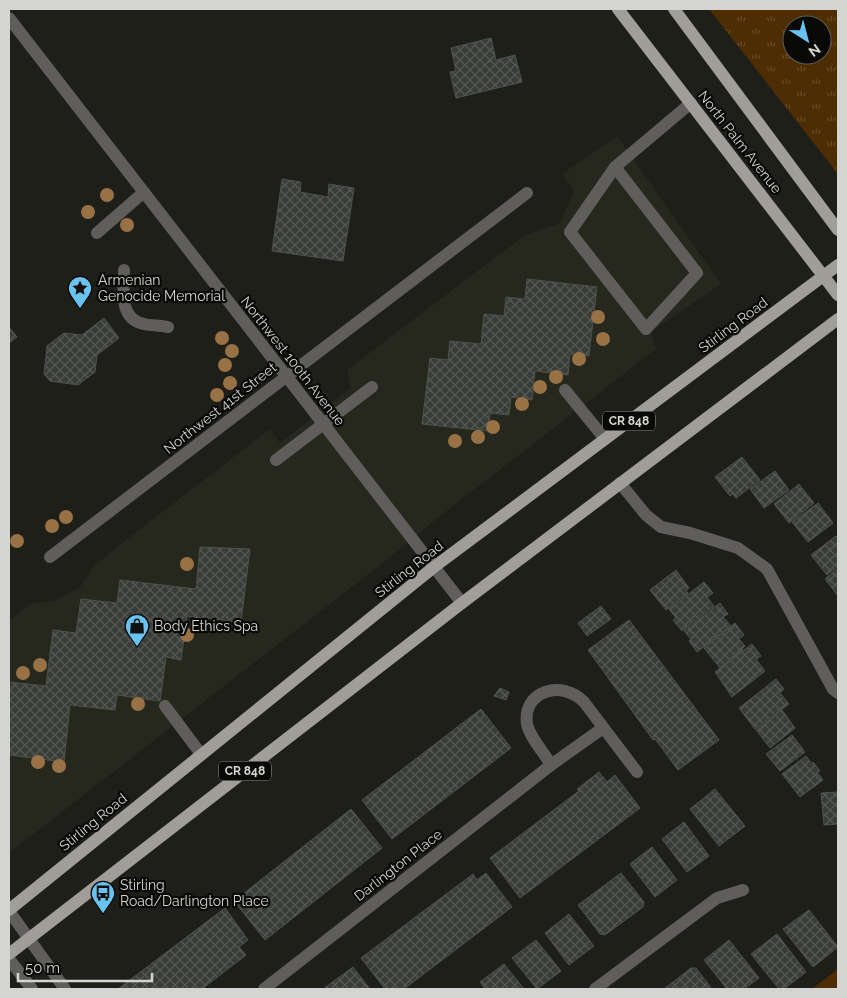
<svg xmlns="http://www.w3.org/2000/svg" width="847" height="998" viewBox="0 0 847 998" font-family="Raleway,sans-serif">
  <defs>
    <pattern id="grass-tufts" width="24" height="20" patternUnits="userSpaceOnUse" patternTransform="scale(1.25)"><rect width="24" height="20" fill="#4e2d02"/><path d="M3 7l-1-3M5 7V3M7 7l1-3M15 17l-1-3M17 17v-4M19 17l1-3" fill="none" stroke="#674b26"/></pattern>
    <pattern id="building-cross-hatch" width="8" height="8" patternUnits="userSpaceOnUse" patternTransform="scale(1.25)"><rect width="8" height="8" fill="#393d38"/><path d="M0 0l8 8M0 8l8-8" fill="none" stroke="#555854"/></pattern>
  </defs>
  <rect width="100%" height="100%" fill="#1f1f1a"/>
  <path fill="#26281d" d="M617,136L721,284L651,332L656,349L444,513L384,562L9,853V621L32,603L54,601L80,587L95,565L126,540L270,429L280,443L351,388L347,370L525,235L560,223L574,190L562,174Z"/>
  <path fill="url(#grass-tufts)" fill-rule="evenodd" d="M709,9H838V174ZM792,25H822V55H792Z
    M838,969V989H812Z"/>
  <path fill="url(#building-cross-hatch)" stroke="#4e514c" d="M491,38L496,60L515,55L522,82L456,98L450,72L456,71L451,48Z
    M282,179L301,182L300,192L328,197L329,184L354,188L343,261L272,251Z
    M527,279L597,287L589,356L570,354L568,375L535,371L532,400L511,397L509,415L490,413L488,431L422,424L430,358L448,360L450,341L481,344L484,314L504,316L506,297L525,299Z
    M104,318L119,338L97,355L95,372L78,385L50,381L44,374L47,346L64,333L82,335Z
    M9,327L17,337L9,343Z
    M742,457L760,480L736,498L733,494L730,496L715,477Z
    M775,471L789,490L764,508L750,489Z
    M799,484L814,503L789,523L774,504Z
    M818,503L833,523L808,542L792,522Z
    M836,536L838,538V566L827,575L811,555Z
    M200,547L250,549L241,622L187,616L181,660L166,657L160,701L117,695L115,710L70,705L64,762L9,755V682L46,686L53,630L76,633L81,599L117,603L120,580L196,589Z
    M838,568V596L825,579Z
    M676,570L689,588L686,591L688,593L666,610L650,590Z
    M704,582L713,593L707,597L714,606L682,631L673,620L676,618L669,609Z
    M720,603L728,614L723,617L731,626L697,652L689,641L691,639L684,631Z
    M601,606L611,619L587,636L578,623Z
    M629,620L719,740L678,770L655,739L653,740L588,650Z
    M735,623L744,635L739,639L745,646L742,649L743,650L720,668L704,648Z
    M752,644L761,656L756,659L765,671L732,697L715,672Z
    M776,679L784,689L780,693L789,704L755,729L739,708Z
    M500,688L509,692L506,700L494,696Z
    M481,709L511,748L392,839L362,800Z
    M782,710L795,728L770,748L756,730Z
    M792,735L805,752L780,771L766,754Z
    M806,756L812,764L813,762L820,771L817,772L823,780L800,797L782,774Z
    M599,772L607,782L615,775L640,808L520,898L490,858L579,791L577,789Z
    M715,789L745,826L719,846L690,809Z
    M838,792V824L824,825L821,793Z
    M351,809L382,848L265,940L234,901Z
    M684,822L709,856L687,872L662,839Z
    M652,847L677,880L655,897L630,864Z
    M486,873L512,907L404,989H385L361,958L473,874L477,880Z
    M621,873L644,902L643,907L605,935L600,934L578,905Z
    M225,908L248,940L239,947L246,955L202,989H118Z
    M809,910L838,947L813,967L783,929Z
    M569,914L594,946L569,965L545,933Z
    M777,934L806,972L784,989H779L751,954Z
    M536,940L561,971L537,989L512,958Z
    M729,940L759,978L744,989H727L704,960Z
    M504,964L524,989H485L480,982Z
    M353,967L370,989H323Z
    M691,968H696L712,989H664Z"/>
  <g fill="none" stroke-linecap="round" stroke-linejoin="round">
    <path stroke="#5f5e5c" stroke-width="12" d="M9,18L462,603
      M615,167L697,273L646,329L570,232Z
      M615,167L691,103
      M97,233L144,192
      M124,270C124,289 118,319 144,324C152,326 160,325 168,327
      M565,390L605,439
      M276,460L372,387
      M620,483L646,515L661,527L690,533L738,548L767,569L833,689L838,693
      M50,557L527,193
      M165,706L201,754
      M551,765C545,754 529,736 527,724C522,691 562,679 584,702L637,772
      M9,911L65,989
      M9,959L32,989
      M264,989L551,765L603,728
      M595,989L717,898L743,890"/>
    <path stroke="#a09e99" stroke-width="12" d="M618,9L838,295
      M674,9L838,230
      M9,910L434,567L838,265
      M9,954L462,603L838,319"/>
  </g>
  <g fill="#987144">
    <circle cx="107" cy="195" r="7"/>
    <circle cx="88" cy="212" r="7"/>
    <circle cx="127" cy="225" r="7"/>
    <circle cx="598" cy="317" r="7"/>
    <circle cx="222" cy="338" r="7"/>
    <circle cx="603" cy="339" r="7"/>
    <circle cx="232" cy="351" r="7"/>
    <circle cx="579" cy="359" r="7"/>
    <circle cx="225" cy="365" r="7"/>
    <circle cx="556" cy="377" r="7"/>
    <circle cx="230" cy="383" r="7"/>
    <circle cx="540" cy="387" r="7"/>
    <circle cx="217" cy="395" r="7"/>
    <circle cx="522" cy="404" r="7"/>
    <circle cx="493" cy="427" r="7"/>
    <circle cx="478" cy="437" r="7"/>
    <circle cx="455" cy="441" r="7"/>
    <circle cx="66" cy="517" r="7"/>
    <circle cx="52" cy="526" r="7"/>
    <circle cx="17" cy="541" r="7"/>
    <circle cx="187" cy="564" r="7"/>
    <circle cx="197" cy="624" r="7"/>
    <circle cx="187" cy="635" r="7"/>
    <circle cx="40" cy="665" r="7"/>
    <circle cx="23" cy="673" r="7"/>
    <circle cx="138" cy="704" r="7"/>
    <circle cx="38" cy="762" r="7"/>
    <circle cx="59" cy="766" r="7"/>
  </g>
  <defs>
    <g id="sight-pin" transform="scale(1.25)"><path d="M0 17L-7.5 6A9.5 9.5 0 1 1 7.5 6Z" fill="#69c3f1" stroke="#090907"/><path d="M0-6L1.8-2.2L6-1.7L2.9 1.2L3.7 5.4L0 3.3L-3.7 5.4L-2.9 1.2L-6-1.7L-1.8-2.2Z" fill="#111"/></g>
    <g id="shop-pin" transform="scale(1.25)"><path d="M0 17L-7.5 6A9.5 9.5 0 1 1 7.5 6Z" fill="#69c3f1" stroke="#090907"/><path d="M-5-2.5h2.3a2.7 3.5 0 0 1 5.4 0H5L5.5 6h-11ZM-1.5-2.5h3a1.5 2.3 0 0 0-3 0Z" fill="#111"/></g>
    <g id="bus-pin" transform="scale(1.25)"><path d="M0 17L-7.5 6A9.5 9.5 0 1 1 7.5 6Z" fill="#69c3f1" stroke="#090907"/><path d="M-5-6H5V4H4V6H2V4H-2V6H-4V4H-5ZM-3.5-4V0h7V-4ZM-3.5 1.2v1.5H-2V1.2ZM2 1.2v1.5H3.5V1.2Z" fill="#111"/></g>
  </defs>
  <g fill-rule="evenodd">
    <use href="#sight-pin" x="80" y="288"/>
    <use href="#shop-pin" x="137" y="626"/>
    <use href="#bus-pin" x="103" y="893"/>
  </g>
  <g text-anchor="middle" stroke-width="4.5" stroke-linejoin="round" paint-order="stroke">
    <g fill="#090907" stroke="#979895" stroke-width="1">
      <rect x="603" y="411.5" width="52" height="19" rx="4"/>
      <rect x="219" y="761.5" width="52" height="19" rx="4"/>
    </g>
    <g font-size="12" font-weight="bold" fill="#d4d5d2">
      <text x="629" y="425">CR 848</text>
      <text x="245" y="775">CR 848</text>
    </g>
    <g font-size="14" fill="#d4d5d2" stroke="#090907">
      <text transform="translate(740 142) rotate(52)" y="5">North Palm Avenue</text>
      <text transform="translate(733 325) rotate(-37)" y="5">Stirling Road</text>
      <text transform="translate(293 361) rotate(52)" y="5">Northwest 100th Avenue</text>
      <text transform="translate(220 408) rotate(-38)" y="5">Northwest 41st Street</text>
      <text transform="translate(409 569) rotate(-38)" y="5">Stirling Road</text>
      <text transform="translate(93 822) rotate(-39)" y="5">Stirling Road</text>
      <text transform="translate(398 865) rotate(-38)" y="5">Darlington Place</text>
    </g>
    <g font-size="14" fill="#d4d5d2" stroke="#090907" text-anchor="start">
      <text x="98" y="285">Armenian<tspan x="98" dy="16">Genocide Memorial</tspan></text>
      <text x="154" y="631">Body Ethics Spa</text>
      <text x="120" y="890">Stirling<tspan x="120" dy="16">Road/Darlington Place</tspan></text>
    </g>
  </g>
  <rect width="847" height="998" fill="none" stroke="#d4d5d2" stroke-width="20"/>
  <g transform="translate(807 40) rotate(144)"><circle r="24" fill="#090907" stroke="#5a5b58"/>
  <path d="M0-4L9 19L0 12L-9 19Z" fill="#69c3f1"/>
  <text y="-8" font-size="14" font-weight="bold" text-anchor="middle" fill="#d4d5d2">N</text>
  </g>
  <path d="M18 973v8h134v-8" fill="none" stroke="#d4d5d2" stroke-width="2.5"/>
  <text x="25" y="973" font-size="15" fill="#d4d5d2" stroke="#090907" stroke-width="4" paint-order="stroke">50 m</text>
</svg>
